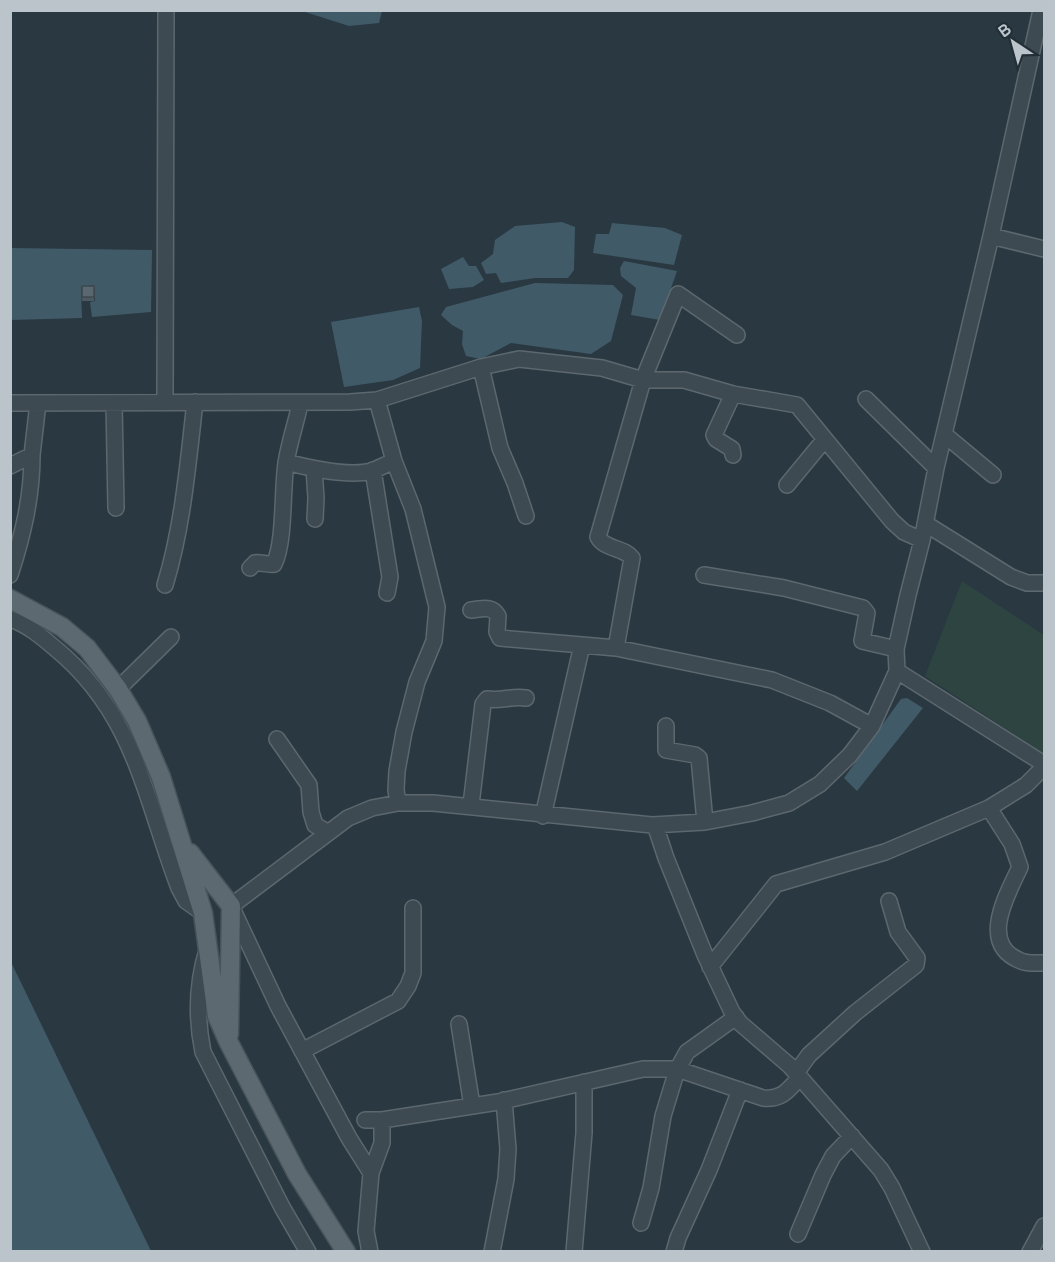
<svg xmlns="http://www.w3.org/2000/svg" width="1055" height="1262" viewBox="0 0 1055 1262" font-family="'Varela Round',sans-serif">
  <rect width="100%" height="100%" fill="#2a3841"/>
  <path fill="#2d4441" d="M962,581L1044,635V754L925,676Z"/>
  <path fill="#415a68" d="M302,11H382L379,23L349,26Z
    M562,222L575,227L574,270L568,278H535L501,283L496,273L486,274L481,263L493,254L495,240L515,226Z
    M612,223L665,228L682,235L674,265L593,253L596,234H609Z
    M10,248L152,250L151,312L92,317L90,302L95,301L94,285L81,287L82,318L11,320Z
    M463,257L469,266H476L484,280L473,287L449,289L441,269Z
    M624,261L677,271L660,320L631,315L636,288L621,276L620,268Z
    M535,283L613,285L623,295L611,341L591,354L511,343L481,359L466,356L462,344L463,331L452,325L441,315L446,307Z
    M419,307L422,321L420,368L393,380L344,387L331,322Z
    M907,698L923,708L857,791L844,778L901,699Z
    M11,962L151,1251H11Z"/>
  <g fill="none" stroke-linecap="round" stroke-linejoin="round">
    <g stroke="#5c676e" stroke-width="18">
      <path id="minor" d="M991,236L1044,249
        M481,367L500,448L515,483L526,516
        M733,394L714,435L716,439L732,449L733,455
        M866,399L936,468
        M377,400L394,461L413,509L437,607L434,641L417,682L404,732L397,771L396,790L398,803
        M10,403L350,402L377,400L481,367L519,359L602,368L643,380H684L733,394L797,405L892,521L904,532L922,540
        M114,403L116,508
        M165,403L166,10
        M945,435L993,475
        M286,462C309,468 349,477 372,471C379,468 387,464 394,461
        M10,466L32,455L38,403
        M314,469L316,498L315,519
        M373,470L390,577L387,593
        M787,485L825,439
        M926,524L1011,577L1027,583H1044
        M250,568L255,563C261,562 267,565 274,564C285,543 282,489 286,463C289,443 296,423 300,404
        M10,575C23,535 32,497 32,455
        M704,575L784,588L863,608L867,613L862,641L896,649
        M165,585C183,526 188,463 195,402
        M471,610C482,609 492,605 498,616L497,632L500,638L582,645
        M10,619C28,625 42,637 56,649C135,714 145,799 179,888L186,901L203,913
        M616,648L632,558C624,547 605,550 598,537L643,380L678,294L737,335
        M897,671L1044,764
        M118,689L171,637
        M666,726V750L695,755L699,758L705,822
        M277,739L309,785L311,812L315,825L327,832
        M471,805L483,704L487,699C502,701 511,696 526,698
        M989,808L1012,844L1020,867C1007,895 978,944 1021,961C1028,964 1037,963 1044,963
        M543,816L582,645L616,648L772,680L830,703L872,726
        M655,825L666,858L705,955L732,1012L740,1023L790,1066L881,1170L892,1188L922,1252
        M207,950C197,983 196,1018 203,1052L282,1207L308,1252
        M710,967L776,884L885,852L989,808L1026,785L1044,767
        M459,1024L472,1106
        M302,1051L398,1001L408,986L413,973V908
        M796,1073L809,1055L855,1013L916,965L917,958L898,932L889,901
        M365,1120H382
        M371,1173L382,1143V1120L498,1102L643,1069H673L686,1072L763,1098C782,1100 788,1090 800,1077
        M641,1223L651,1188L663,1116L677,1070L687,1052L736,1017
        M798,1234L823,1175L833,1156L852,1136
        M370,1252L366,1231L371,1173L349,1138L278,1006L231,906L348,818L372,808L398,803H433L652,825L705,822L752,813L789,803L820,784L850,755L872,726L897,671L896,649L908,595L922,540L936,468L991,236L1041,10
        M492,1252L506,1179L508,1149L504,1100
        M574,1252L584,1133V1082
        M674,1252L678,1238L709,1170L740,1090
        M1030,1252L1044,1226"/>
    </g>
    <g stroke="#47535a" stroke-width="21">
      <path id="major" d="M10,599L62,627L87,648L118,689L137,721L161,777L203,913L217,1016L228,1041L297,1174L346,1252
        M190,853L231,906L229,1034"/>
    </g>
    <use href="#minor" stroke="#3e4a51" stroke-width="15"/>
    <use href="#major" stroke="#5c6970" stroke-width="18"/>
  </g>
  <path fill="#4c5960" d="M82,286H94V301H82Z"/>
  <path fill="#586770" stroke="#3e484e" stroke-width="1.5" d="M82,286H94V297H82Z"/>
  <rect width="1055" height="1262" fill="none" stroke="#bbc4cb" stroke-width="24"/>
  <g transform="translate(1013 42) rotate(324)" stroke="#222f36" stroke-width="4.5" paint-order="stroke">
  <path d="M0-4.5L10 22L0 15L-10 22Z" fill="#bbc4cb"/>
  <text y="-9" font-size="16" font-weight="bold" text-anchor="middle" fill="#bbc4cb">B</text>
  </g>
</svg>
